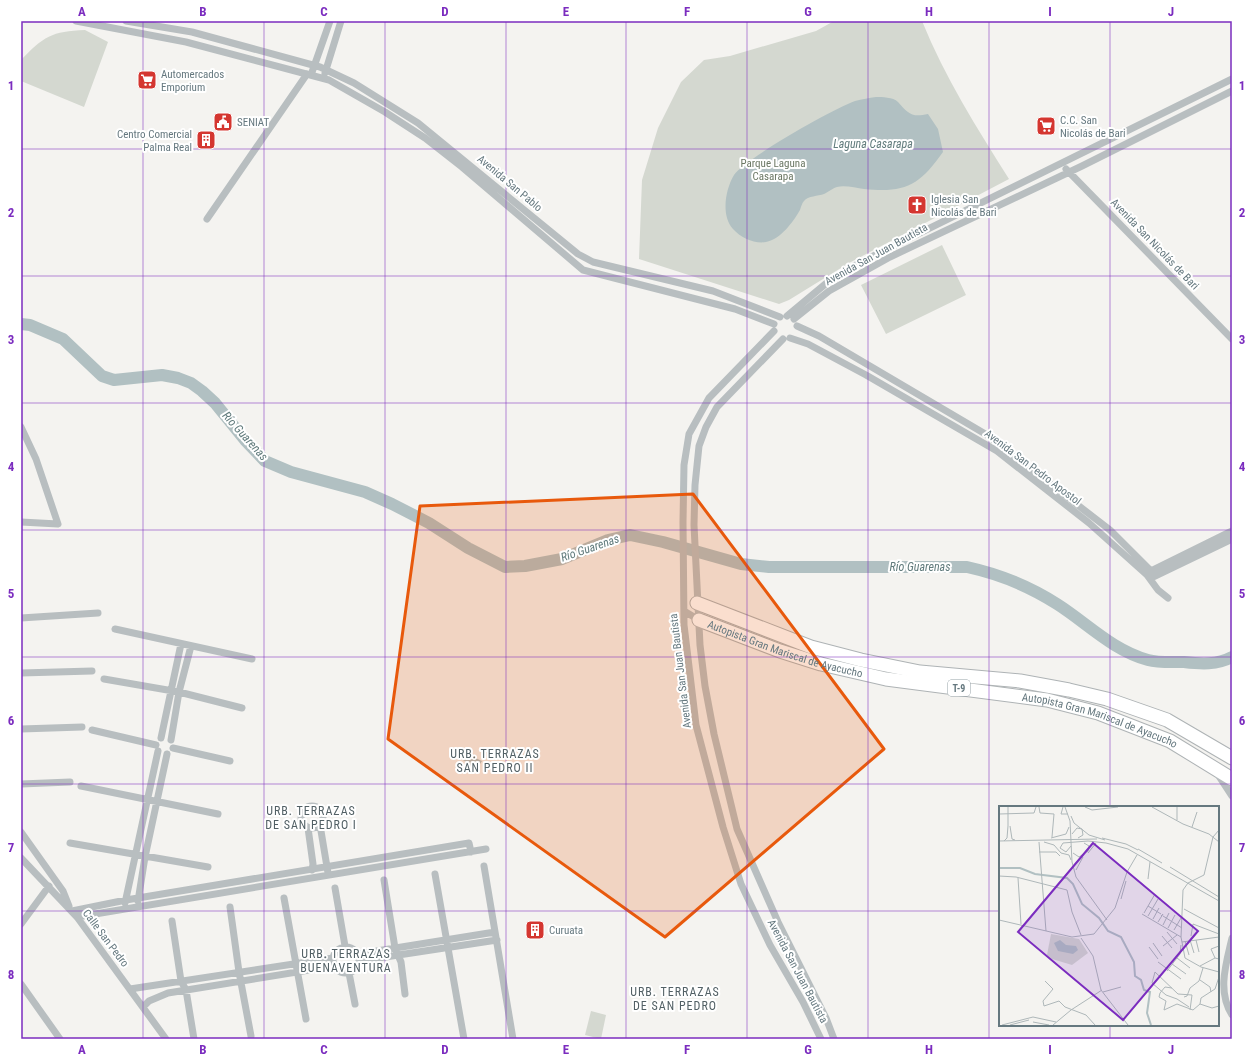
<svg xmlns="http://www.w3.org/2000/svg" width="1253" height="1060" viewBox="0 0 1253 1060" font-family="'Roboto Condensed',sans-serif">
  <rect width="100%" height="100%" fill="#f4f3f0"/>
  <path fill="#d4d8d0" d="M834,21H922C945,78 977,128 1009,179L849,263L789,300L779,304L639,259L642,180L658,128L681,82L704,60L730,56L816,31Z
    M85,30L108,42L84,107L21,81V60C43,37 52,31 85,30Z
    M942,245L966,295L886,334L861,285Z
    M591,1011L606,1015L601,1039L585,1035Z"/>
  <path fill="#b1c0c2" d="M876,97C882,97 893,97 898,102C908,113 911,118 928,114L938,129L943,152C919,186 905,193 864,189C856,188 845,185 837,187C833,188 828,192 824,194C818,196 808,196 804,201C802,203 801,207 800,210C793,222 781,239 766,242C755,244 741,238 733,229C721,216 725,190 734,175C746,158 833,109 855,101C862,99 869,98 876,97Z
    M464,753L482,761L474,773L469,771L470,764L461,759Z"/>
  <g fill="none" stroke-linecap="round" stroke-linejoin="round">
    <path stroke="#b1c0c2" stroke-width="12" d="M21,324L30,325L63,339L102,376L114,380L162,375L178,378L191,383L202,391L215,403L245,440L265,461L291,472L365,492L392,504L429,523L468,548L505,567L525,566L562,559L608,540L630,535L663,542L741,564L769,567H967C999,574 1029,586 1057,604C1087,623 1112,650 1148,660C1159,663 1173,662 1184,662C1201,664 1217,665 1232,657"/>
    <g stroke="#aeb3b5" stroke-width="15">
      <g id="highway">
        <path d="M697,603L811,647L861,660L920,672L1020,681L1069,690L1107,699L1167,720L1232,758"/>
        <path id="s1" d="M699,620L780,651L821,664L886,679L1047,700L1098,713L1170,741L1232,779"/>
      </g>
    </g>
    <path stroke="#b8bec0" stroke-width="7" d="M76,21L186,42L329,80L385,112L425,138L462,167L583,270L735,309L774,324
      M126,21L192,32L320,67L354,83L418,123L578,254L593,262L713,291L780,317
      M325,73L341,21
      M311,75L330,21
      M1066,169L1232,339
      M207,219L307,74
      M787,316L829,281L861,262L1232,79
      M794,319L829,291L890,257L1082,166L1232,91
      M797,326L819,336L987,435L1110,530L1151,571L1232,531
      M774,331L709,398L689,434L684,465L683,522L684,625L696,725L723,827L741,884L770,945L803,1002L821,1039
      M790,338L808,344L866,375L997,451L1089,523L1147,575L1153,577L1232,539
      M783,339L717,407L706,427L699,446L695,485L694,525L700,645L705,686L714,734L737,829L778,922L826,1018L834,1039
      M21,427L36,459L58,524L21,522
      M1147,575L1158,590L1168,598
      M684,611L699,620
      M21,618L98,613
      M115,629L252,659
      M21,673L92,671
      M104,679L179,692L242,708
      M21,729L82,727
      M92,730L156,745
      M161,738L181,644
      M171,740L179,692L191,646
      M173,748L230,761
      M1217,773L1232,796
      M21,784L70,782
      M81,786L218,814
      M301 817a11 11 0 1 1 22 0a11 11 0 1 1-22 0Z
      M320,825L328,873
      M308,828L313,864L312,870
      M21,832L63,891L69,906
      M70,843L208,867
      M21,858L77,917L166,1039
      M484,866L513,1039
      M435,874L464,1039
      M384,880L395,948L401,962L405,994
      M335,888L345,946
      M284,898L306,1019
      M138,901L145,857L167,754
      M125,903L158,751
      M230,907L239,972L251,1036
      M72,911L126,900L469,843L471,852
      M77,917L486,849
      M172,921L181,981L186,990L194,1039
      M21,924L49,886
      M1232,938C1226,964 1217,991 1232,1015
      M333 960a13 13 0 1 1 26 0a13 13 0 1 1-26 0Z
      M358,954L495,932
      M359,961L497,940
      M349,973L355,1004
      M21,984L60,1039
      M130,989L333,958
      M143,1007L149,1001L168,993L334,966"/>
    <use href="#highway" stroke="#fff" stroke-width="13"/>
  </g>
  <path fill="#e8590c" fill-opacity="0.2" stroke="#e8590c" stroke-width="3" stroke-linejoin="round" d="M693,494L884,749L665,937L388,739L420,506Z"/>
  <path fill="none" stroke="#7b2cbf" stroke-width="1" stroke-opacity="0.55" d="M143,21V1039M264,21V1039M385,21V1039M506,21V1039M626,21V1039M747,21V1039M868,21V1039M989,21V1039M1110,21V807M21,149H1232M21,276H1232M21,403H1232M21,530H1232M21,657H1232M21,784H1232M21,911H1000M1218,911H1232M1110,1025V1039"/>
  <defs>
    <g id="supermarket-square" transform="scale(1)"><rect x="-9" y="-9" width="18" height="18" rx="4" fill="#d43630" stroke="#fff"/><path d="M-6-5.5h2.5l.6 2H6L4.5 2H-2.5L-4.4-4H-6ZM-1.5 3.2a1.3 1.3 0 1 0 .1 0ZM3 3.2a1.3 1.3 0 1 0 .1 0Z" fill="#fff"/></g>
    <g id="civic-square" transform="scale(1)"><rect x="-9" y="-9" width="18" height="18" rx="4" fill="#d43630" stroke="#fff"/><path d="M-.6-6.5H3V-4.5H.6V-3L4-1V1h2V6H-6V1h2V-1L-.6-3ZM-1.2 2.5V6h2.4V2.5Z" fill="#fff"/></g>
    <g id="building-square" transform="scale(1)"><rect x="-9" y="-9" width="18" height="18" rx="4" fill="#d43630" stroke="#fff"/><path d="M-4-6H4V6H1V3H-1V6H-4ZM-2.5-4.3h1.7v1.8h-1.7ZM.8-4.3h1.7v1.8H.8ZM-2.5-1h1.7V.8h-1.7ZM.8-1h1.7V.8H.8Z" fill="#fff"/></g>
    <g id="church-square" transform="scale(1)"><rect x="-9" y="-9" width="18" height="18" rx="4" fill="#d43630" stroke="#fff"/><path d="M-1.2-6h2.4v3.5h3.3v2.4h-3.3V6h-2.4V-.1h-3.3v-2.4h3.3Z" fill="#fff"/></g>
  </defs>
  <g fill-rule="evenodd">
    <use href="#supermarket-square" x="147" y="80"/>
    <use href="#civic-square" x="223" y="122"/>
    <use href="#supermarket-square" x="1046" y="126"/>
    <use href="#building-square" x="206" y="140"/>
    <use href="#church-square" x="917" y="205"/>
    <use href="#building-square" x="535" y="930"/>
  </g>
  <g text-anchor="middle" stroke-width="4" stroke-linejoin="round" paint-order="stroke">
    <rect fill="#fff" stroke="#93a0a5" stroke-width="1" x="948" y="680" width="22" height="16" rx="3"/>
    <g font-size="10" font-weight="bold" fill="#65787f">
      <text x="959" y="692">T-9</text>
    </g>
    <g font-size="11" fill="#65787f" stroke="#fff" text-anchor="start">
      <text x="161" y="78">Automercados<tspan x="161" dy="13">Emporium</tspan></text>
      <text x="1060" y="124">C.C. San<tspan x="1060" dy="13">Nicolás de Bari</tspan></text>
      <text x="237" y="126">SENIAT</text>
      <text x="192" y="138" text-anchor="end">Centro Comercial<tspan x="192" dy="13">Palma Real</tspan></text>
      <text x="931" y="203">Iglesia San<tspan x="931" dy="13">Nicolás de Bari</tspan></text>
      <text x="549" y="934">Curuata</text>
    </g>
    <g font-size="11" fill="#6b7763" stroke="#fff">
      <text x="773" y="167">Parque Laguna<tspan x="773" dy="13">Casarapa</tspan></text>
    </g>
    <g font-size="11" fill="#65787f" stroke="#fff">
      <text transform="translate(510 183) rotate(40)" y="4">Avenida San Pablo</text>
      <text transform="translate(1155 244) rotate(46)" y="4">Avenida San Nicolás de Bari</text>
      <text transform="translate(876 254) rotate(-29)" y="4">Avenida San Juan Bautista</text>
      <text transform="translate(1033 467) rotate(37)" y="4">Avenida San Pedro Apostol</text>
      <text dy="4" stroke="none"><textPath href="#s1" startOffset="91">Autopista Gran Mariscal de Ayacucho</textPath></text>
      <text transform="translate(680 671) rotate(-97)" y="4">Avenida San Juan Bautista</text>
      <text dy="4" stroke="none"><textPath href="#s1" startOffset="415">Autopista Gran Mariscal de Ayacucho</textPath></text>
      <text transform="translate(106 938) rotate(53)" y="4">Calle San Pedro</text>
      <text transform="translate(798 971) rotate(62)" y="4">Avenida San Juan Bautista</text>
    </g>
    <g font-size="12" font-style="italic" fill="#617b7c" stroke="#fff">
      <text x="873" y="148">Laguna Casarapa</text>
      <text transform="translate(245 436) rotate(48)" y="4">Río Guarenas</text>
      <text transform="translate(590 548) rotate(-19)" y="4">Río Guarenas</text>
      <text x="920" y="571">Río Guarenas</text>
    </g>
    <g font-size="12" letter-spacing="1" fill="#526065" stroke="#fff">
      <text x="495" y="758">URB. TERRAZAS<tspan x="495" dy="14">SAN PEDRO II</tspan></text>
      <text x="311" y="815">URB. TERRAZAS<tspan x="311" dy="14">DE SAN PEDRO I</tspan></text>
      <text x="346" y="958">URB. TERRAZAS<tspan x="346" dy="14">BUENAVENTURA</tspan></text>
      <text x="675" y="996">URB. TERRAZAS<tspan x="675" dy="14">DE SAN PEDRO</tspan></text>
    </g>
  </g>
  <g transform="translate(999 806)">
    <rect width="220" height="220" fill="#f4f3f0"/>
    <path d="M52,128L80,133L89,147L73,159L53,153L48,149Z" fill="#d4d8d0"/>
    <path d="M61,134L67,139L77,140L79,144L74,148L59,145L55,137Z" fill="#b1c0c2"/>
    <path fill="none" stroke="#b1c0c2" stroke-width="2" d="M0,62H21L36,68L68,72L74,78L83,98L100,112L109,125L122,131L135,156L136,170L142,174L145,184L151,186L148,207L152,219"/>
    <path fill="none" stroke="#aeb7b9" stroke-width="1" d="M9,1V20M40,1L41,7L55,8L53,31M64,1L62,8H69M66,1L71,15L73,56L77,71L108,114M86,1L93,4L119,1M153,1L184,18L210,28L220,36M178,1V14M0,8L35,7L37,1M72,10L75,17L90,29L106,34M11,20L13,33L16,34M193,21L198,6M220,24L214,31L205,69L189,77L184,84L182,131L186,152L202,161L220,166M73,28L78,22L83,23L84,29L79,32M52,32L67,28L70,21M103,32L127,38L139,44M0,35L98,33M5,35L8,32L9,20M40,36L47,125M45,36L55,39L62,47L70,49L72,54M72,40L67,46L61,42L64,37L89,35L107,37L129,43L220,95M139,43L163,57M40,46H57L61,50M74,47L80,51L89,45L90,40L85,37M89,47L97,37M171,61L220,91M77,64L84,51M0,70L17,71L68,84L73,106L82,129M19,72L22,118M149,73L151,56M122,93L127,75M149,100L162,108M185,103L220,122M145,107L156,88M143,108L182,131M149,110L159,93M164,110L183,122M154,113L160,102M0,114L73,131L95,128L116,102L128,66L138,49M159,116L164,108L162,110M164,119L170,107M169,122L176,109M175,124L182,112M168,126L178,138M163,130L173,142M192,130L194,118L220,128M82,132L94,150L102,184L129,219M191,134L195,147M197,134L200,146M186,135L190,149M183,136L220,131M154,137L163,150M164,140L178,129M220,140L212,143L216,152L220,153M150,141L159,153M178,152L191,162M159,156L182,173M173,158L187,168M201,160L216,152M168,165L181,148L182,139M201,174L211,181L212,186M46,175L54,183L44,195L45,200L60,195L66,201L87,209L96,219M173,182L166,181L161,187L160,191L167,195L165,204L178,198L194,204L201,198L202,192L216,183L220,171M104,186L122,181M185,191L188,190L191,182L200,175L204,162M201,198L213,202L220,200M190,201L178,193L167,189L153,177L156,166L179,188L193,189L191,204M34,216L50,219M3,219L34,211L57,216M11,219L30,214M54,219L72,204L103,184"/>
    <path fill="#7b2cbf" fill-opacity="0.15" stroke="#7b2cbf" stroke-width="2" d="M94,37L199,125L124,214L19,126Z"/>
    <rect width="220" height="220" fill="none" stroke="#65787f" stroke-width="2"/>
  </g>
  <rect width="1253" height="1060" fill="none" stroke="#ffffff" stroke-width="44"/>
  <rect x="22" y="22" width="1209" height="1016" fill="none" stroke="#7b2cbf" stroke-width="1.5"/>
  <g font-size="13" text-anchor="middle" font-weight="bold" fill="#7b2cbf">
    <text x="82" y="16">A</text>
    <text x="203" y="16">B</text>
    <text x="324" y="16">C</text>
    <text x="445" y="16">D</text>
    <text x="566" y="16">E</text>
    <text x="687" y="16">F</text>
    <text x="808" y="16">G</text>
    <text x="929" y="16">H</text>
    <text x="1050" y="16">I</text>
    <text x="1171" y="16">J</text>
    <text x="11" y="90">1</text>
    <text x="1242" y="90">1</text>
    <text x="11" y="217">2</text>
    <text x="1242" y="217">2</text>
    <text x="11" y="344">3</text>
    <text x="1242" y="344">3</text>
    <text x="11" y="471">4</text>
    <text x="1242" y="471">4</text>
    <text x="11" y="598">5</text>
    <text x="1242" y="598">5</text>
    <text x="11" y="725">6</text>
    <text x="1242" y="725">6</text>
    <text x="11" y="852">7</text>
    <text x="1242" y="852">7</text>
    <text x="11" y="979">8</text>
    <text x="1242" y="979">8</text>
    <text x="82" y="1054">A</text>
    <text x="203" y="1054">B</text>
    <text x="324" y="1054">C</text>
    <text x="445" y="1054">D</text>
    <text x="566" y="1054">E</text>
    <text x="687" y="1054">F</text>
    <text x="808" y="1054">G</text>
    <text x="929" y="1054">H</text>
    <text x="1050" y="1054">I</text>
    <text x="1171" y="1054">J</text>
  </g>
</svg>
